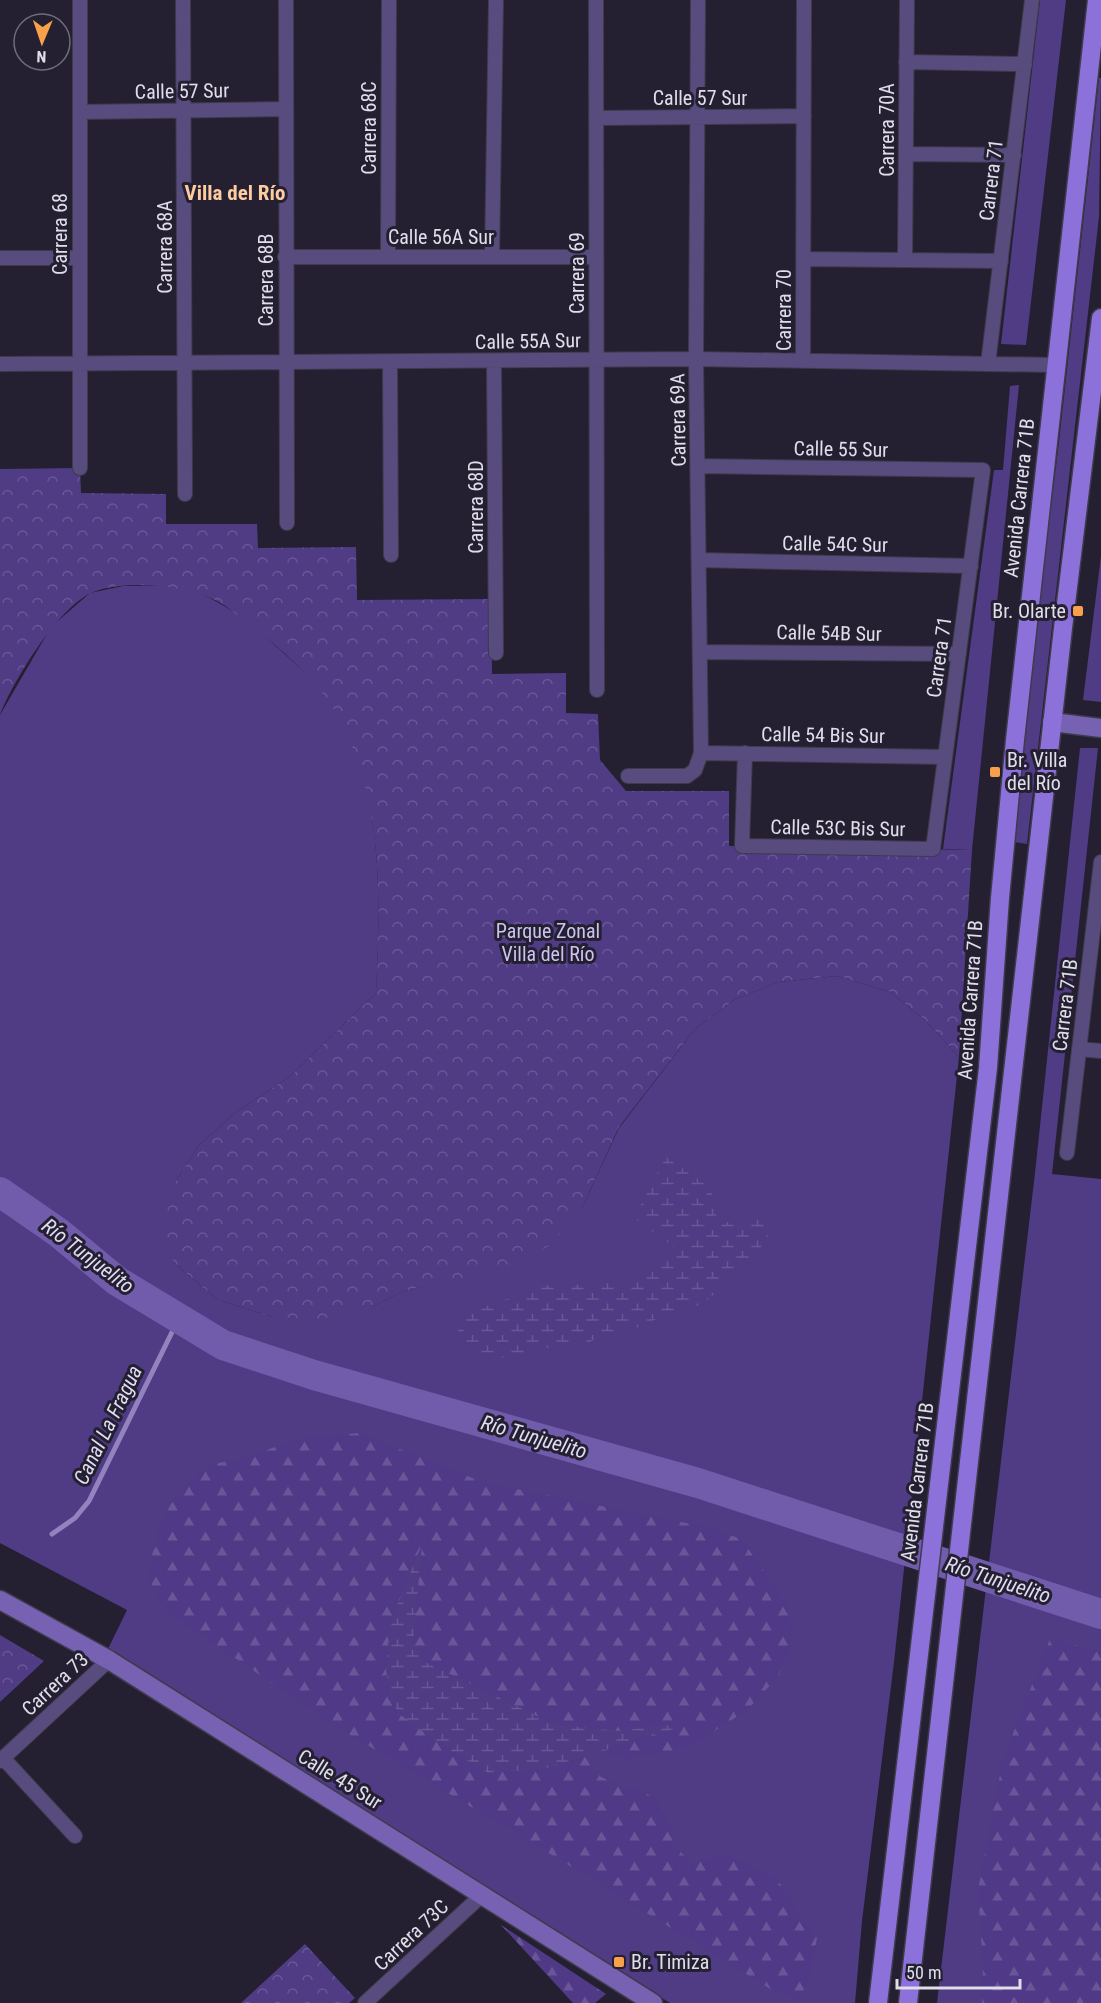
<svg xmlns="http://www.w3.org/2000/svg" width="1101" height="2003" viewBox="0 0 1101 2003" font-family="'Roboto Condensed',sans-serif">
  <defs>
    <pattern id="forest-firs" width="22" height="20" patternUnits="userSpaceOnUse" patternTransform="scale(1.5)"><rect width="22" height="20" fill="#503986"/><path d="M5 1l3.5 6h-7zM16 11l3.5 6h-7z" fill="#695597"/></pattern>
    <pattern id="wetland-marsh" width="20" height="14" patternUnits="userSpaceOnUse" patternTransform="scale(1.5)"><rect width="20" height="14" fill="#503b85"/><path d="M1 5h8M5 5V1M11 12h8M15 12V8" fill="none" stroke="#695796"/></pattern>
    <pattern id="park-crowns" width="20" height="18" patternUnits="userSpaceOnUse" patternTransform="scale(1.5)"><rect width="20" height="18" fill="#503b85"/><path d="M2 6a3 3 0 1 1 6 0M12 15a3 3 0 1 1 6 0" fill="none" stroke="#695796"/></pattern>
  </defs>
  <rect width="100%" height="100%" fill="#242031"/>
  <path fill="#503b85" d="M1040,0H1066L1026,345L1001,344Z
    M1099,78H1101L1099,217L1027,844L1015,842L1031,670L1059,442Z
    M1019,385L972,850L943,849L994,470H1003L1010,386Z
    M1101,556V702L1083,700Z
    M123,586C138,586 153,585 168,586C211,590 247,620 278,648C289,658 301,668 311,679C386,760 381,891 376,993L289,1077L235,1113L199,1145L177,1179L174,1263L218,1300L273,1317L374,1306L404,1291L449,1280L582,1208L619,1128L695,1029L734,1000L778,982L837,976L890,992L925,1020L959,1057L894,1662L862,1921L855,2003H670L107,1651L127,1610L0,1543V715L51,627L90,593Z
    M1080,748H1098L1052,1174L1101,1179V2003H937L1035,1173Z"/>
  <path fill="url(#forest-firs)" d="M360,1433L482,1482L711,1528L738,1538L747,1547L786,1603L791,1626V1648L778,1677L746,1711L685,1749L622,1759L597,1748L585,1757L601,1777L626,1788L639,1789L657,1800L667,1817L678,1849L692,1864L728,1855L776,1878L817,1938L809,1982L796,2000L772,1990L557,1858L337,1727L177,1619L161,1603L148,1577L155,1539L170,1505L204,1466L244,1458L300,1438Z
    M1050,1639L1101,1651V2003H982L983,1967L978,1890L1003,1759Z
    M501,1925L606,1994L595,2003H573Z"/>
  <path fill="url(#wetland-marsh)" d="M666,1157L711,1188L717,1220L738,1224L763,1218L773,1228L759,1250L711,1297L694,1308L675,1311L631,1330L609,1332L586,1344L551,1346L532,1356L487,1358L472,1355L459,1347L456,1337L461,1322L475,1310L556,1282L589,1286L626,1280L660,1267L674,1247L634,1218Z
    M422,1544L413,1643L425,1662L554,1724L616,1731L693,1723L543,1769L488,1773L441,1745L398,1713L390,1695L386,1670L390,1623Z"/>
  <path fill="url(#park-crowns)" d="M80,468L81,493L166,494V524H257L258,548L356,547L357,600L491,599L492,674L566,673V713L598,714L600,760L626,791H729V846L972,850L959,1057L925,1020L890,992L837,976L778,982L734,1000L695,1029L619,1127L582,1208L549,1246L496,1270L404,1291L374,1306L321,1319L273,1317L218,1300L174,1263L163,1224L177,1179L199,1145L235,1113L289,1077L376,993C380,905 384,812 345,730C324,684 281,648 241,618C233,612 224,604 215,600C183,585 124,579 91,593C58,608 13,681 0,715V469Z
    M0,1635L44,1661L0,1702Z
    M305,1944L355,1998L349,2003H241Z"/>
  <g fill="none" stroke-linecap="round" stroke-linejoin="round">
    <path stroke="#9283bf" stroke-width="5" d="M52,1534L75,1518L89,1501L178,1320"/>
    <path stroke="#715cac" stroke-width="30" d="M0,1192L59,1233L117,1281L223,1345L314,1375L698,1483L1101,1614"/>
    <g stroke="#3e3b4b" stroke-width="16">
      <path id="street" d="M80,0V468
        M183,0L185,494
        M286,0L287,523
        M596,0L597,690
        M906,62L1025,64
        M80,112L286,109
        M596,118L804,116
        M906,154L1014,155
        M285,257H596
        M388,257L389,0
        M492,257L496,0
        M0,258H79
        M804,259L1001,261
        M905,260L907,0
        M494,361L496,653
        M803,361L804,0
        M390,362L391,555
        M0,364L696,359L1055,365
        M988,364L1032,0
        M698,466L983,470L933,849L742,846L745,753
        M699,560L971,566
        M700,652L959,654
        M701,753L945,757
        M628,776H687L695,770L701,753L696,359L698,0
        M1079,1049L1101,1051
        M1067,1153L1101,862
        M3,1758L75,1836
        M0,1761L109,1660
        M365,2003L482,1895"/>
    </g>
    <g stroke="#3e3b4b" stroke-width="21">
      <path id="secondary" d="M1052,722L1101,728
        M0,1600L109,1660L653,2003"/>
    </g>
    <g stroke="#3e3b4b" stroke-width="21">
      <path id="primary" d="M878,2003L988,1068L1000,898L1015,740L1097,0
        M908,2003L1063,628L1101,318"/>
    </g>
    <use href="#street" stroke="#584c7f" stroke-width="14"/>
    <use href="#secondary" stroke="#7661b3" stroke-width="18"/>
    <use href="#primary" stroke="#8d71db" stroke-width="18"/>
  </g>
  <g fill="#f8a14a" stroke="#242031" stroke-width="2">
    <rect x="1072" y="605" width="12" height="12" rx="3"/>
    <rect x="989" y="766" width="12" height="12" rx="3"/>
    <rect x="613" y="1956" width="12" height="12" rx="3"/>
  </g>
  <g text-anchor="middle" stroke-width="6" stroke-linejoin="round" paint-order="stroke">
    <g font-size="20" fill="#e0deea" stroke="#242031">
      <text transform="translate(182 91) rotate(-1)" y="7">Calle 57 Sur</text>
      <text x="700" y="105">Calle 57 Sur</text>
      <text transform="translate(369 128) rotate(-90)" y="7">Carrera 68C</text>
      <text transform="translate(887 130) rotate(-90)" y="7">Carrera 70A</text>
      <text transform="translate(991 180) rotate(-83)" y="7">Carrera 71</text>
      <text transform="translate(60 234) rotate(-90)" y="7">Carrera 68</text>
      <text x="441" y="244">Calle 56A Sur</text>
      <text transform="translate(165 247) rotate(-90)" y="7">Carrera 68A</text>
      <text transform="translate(577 273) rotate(-90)" y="7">Carrera 69</text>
      <text transform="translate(266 280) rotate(-90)" y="7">Carrera 68B</text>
      <text transform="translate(784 310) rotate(-90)" y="7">Carrera 70</text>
      <text transform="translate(528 341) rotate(-1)" y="7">Calle 55A Sur</text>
      <text transform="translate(678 420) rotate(-91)" y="7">Carrera 69A</text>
      <text transform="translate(841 449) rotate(1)" y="7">Calle 55 Sur</text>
      <text transform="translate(1019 498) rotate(-84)" y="7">Avenida Carrera 71B</text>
      <text transform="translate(476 507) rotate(-90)" y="7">Carrera 68D</text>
      <text transform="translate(835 544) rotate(1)" y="7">Calle 54C Sur</text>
      <text transform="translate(829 633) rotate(1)" y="7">Calle 54B Sur</text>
      <text transform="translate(939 657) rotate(-82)" y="7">Carrera 71</text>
      <text transform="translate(823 735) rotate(1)" y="7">Calle 54 Bis Sur</text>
      <text transform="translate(838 828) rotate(1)" y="7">Calle 53C Bis Sur</text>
      <text transform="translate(970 1000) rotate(-86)" y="7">Avenida Carrera 71B</text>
      <text transform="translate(1065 1005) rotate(-83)" y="7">Carrera 71B</text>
      <text transform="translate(917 1482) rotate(-83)" y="7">Avenida Carrera 71B</text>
      <text transform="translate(55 1684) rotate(-43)" y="7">Carrera 73</text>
      <text transform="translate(340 1779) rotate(32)" y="7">Calle 45 Sur</text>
      <text transform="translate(411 1935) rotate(-43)" y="7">Carrera 73C</text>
    </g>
    <g font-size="20" fill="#e0deea" stroke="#242031" text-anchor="start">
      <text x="1066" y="618" text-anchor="end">Br. Olarte</text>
      <text x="1007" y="767">Br. Villa<tspan x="1007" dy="23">del Río</tspan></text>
      <text x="631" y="1969">Br. Timiza</text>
    </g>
    <g font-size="20" fill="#ccc4f0" stroke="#242031">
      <text x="548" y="938">Parque Zonal<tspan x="548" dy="23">Villa del Río</tspan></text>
    </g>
    <g font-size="21" font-weight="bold" fill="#fccb9f" stroke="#242031">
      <text x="235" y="200">Villa del Río</text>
    </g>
    <g font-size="21" font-style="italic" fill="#dfdbf1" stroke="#242031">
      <text transform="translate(88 1256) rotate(37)" y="7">Río Tunjuelito</text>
      <text transform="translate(108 1425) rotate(-64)" y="7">Canal La Fragua</text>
      <text transform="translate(534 1437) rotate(16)" y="7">Río Tunjuelito</text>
      <text transform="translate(998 1580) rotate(18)" y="7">Río Tunjuelito</text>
    </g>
  </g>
  <g transform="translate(42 42) rotate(182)"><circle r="28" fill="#242031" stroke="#6f6c7b" stroke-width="1.5"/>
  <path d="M0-4.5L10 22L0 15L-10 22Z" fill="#f8a14a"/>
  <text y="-9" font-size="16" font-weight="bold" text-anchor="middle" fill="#e0deea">N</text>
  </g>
  <path d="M897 1979v9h123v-9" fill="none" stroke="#e0deea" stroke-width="3"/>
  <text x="906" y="1979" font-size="18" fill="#e0deea" stroke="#242031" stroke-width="4.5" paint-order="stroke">50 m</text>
</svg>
